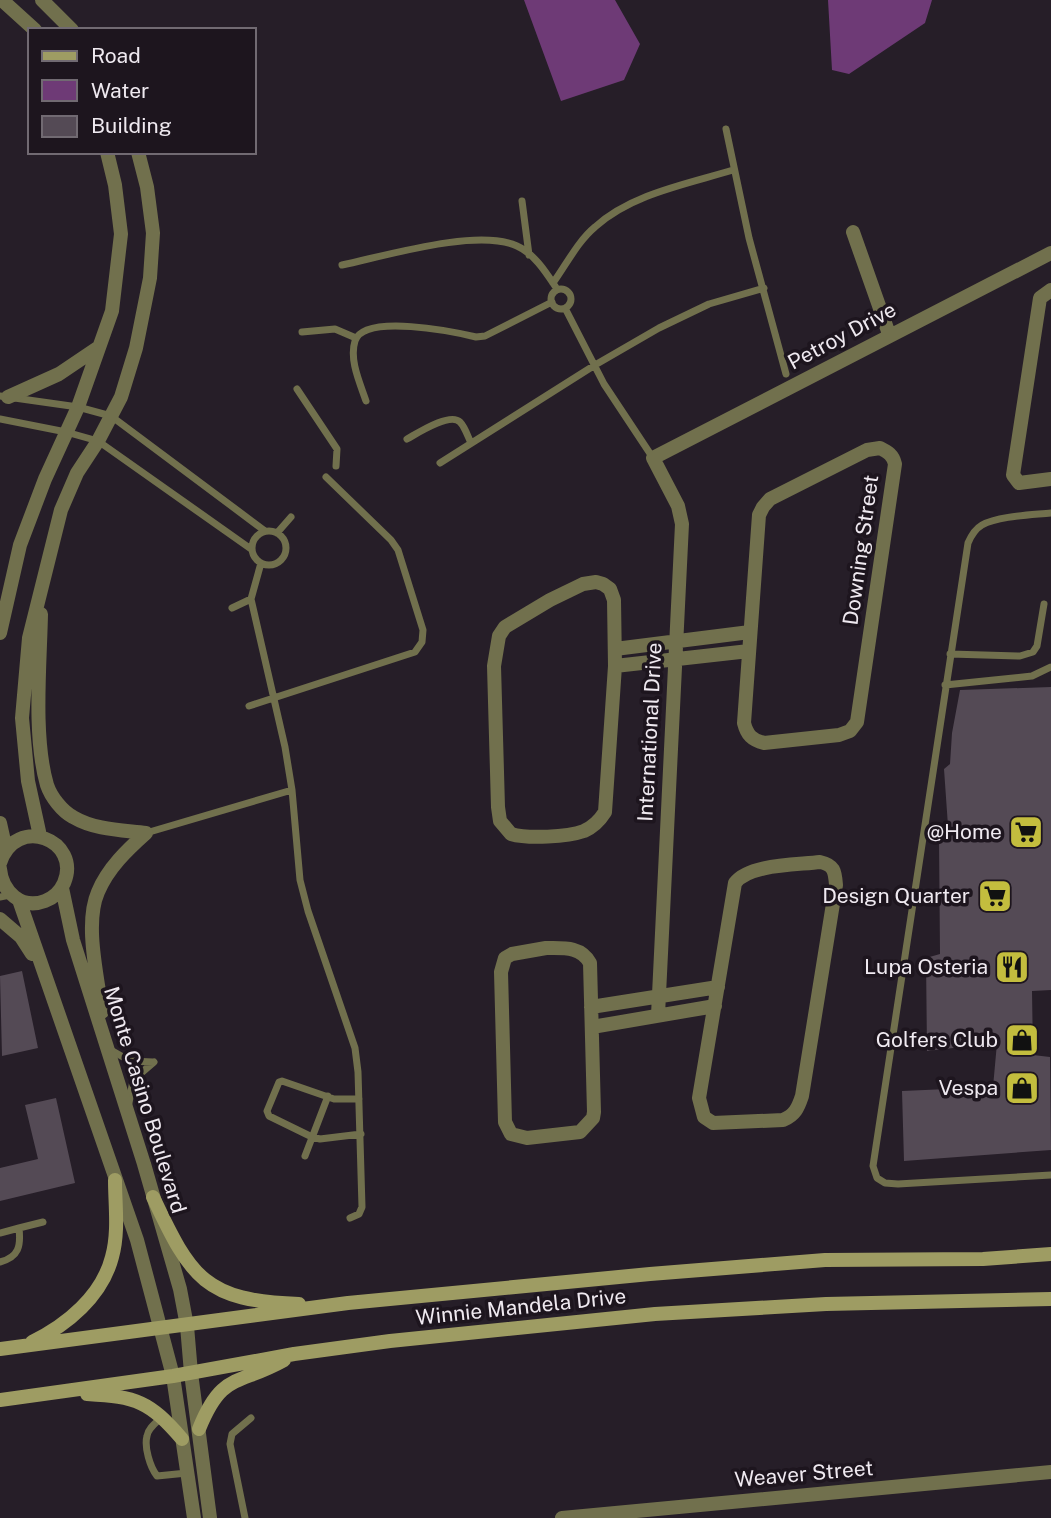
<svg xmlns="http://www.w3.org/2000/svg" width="1051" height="1518" viewBox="0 0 1051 1518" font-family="'Public Sans',sans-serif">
  <rect width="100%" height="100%" fill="#261e28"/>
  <path fill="#6e3a76" d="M524,0H615L640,44L624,80L561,101Z
    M828,0H932L925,23L849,74L832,70Z"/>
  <path fill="#544a55" d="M1051,687V990L1032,991L1033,1055L1050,1057L1051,1150L904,1161L902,1091L993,1087L997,1043L927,1051L926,958L940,954L939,837L948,826L944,769L950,764L952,733L960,690Z
    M22,971L38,1048L2,1056L0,976Z
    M56,1098L75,1183L0,1201V1168L38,1159L25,1105Z"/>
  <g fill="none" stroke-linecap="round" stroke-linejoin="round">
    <path stroke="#71704d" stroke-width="7" d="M726,129L749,238L786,374
      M522,201L529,255
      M342,265C385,256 477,228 517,246C535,254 547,274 557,289
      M553,283C566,265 578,241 595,227C631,194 687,184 733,170
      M551 299a10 10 0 1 1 20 0a10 10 0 1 1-20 0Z
      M565,308L604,384L653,458
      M302,332L335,329L356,338
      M297,389L337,449L336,466
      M0,396L78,407L111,416L265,531
      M366,401C360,383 349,360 355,341C364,313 455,332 476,337L485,336L552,302
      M0,419L66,432L98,441L251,549
      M407,439C418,433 450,412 460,422C465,427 468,437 471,443
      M440,463L595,365L659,328L709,304L764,288
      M1051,513C1032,515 998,516 982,525C975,529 971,536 968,543L873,1166L877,1178L885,1183L898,1184L1051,1175
      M252 548a17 17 0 1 1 34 0a17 17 0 1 1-34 0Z
      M277,533L291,517
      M261,563L251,599L285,747L292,790L300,880L308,911L355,1048L358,1072L362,1207L359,1214L350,1218
      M232,608L251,599
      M950,654L1020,656L1033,652L1037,646L1044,604
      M945,685L1032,676L1051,667
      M249,706L415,652L422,642L423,630L398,550L391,540L326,477
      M146,833L292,790
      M0,897L10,895
      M109,1049L130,1061L153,1062
      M359,1099H334L282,1081L279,1082L267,1111L269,1116L312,1137L320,1139L361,1134
      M129,1103L133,1080L154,1062
      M305,1156L328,1096
      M0,1233L19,1228
      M0,1262C19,1257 21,1246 19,1228L43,1222
      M162,1417C157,1422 148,1428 147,1436C144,1447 150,1467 157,1476L187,1473
      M245,1518L230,1444L232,1434L251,1418"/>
    <path stroke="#71704d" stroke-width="14" d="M853,232L889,334
      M1051,290L1040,298L1013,475L1019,483L1051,479
      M880,448C888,452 893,455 895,464L857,722L850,731L839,735L764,743C752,740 747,735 744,723L759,515L763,507L770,499L867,450Z
      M596,582L603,584L610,589L614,600L615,666L605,812C600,820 593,827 584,831C567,837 528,839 511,834L500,821L498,807L494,666L499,636L505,627L550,600L583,584Z
      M615,649L750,632
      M615,666L749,651
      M820,862C834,865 835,871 836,885L802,1096C798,1108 795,1115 783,1120L713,1123L704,1117L699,1098L735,883C749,864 797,865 820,862Z
      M546,948C563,948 581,946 590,963L594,1112L593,1118L580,1132L527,1138L511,1134L505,1122L501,972L505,958L512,954Z
      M591,1007L718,987
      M658,1015L682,524L678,506L653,458L1051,253
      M592,1027L715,1006
      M191,1373L210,1518
      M173,1376L194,1518
      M562,1518L1051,1472"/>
    <path stroke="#71704d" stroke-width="14" d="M2,0L35,30
      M42,0L72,30
      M8,397L59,374L99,347
      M41,614C40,665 33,737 47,785C51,797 62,811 73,817C95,830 121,830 146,833
      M0,633L20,545L45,479L78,407L112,311L121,234L115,185L107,152
      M0,823L6,850
      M40,836L28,781L22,718L29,638L61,510L77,473L98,441L121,397L136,348L150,278L153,233L147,187L138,152
      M0,863C16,814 82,840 64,883C60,892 53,898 45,901C21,910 2,891 0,869
      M62,888L73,940L144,1164L180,1289L187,1326L191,1373
      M19,900L137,1240L173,1376
      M0,919L21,937L32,954
      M102,1012C98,978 84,924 98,892C108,868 127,850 146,833"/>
    <path stroke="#9e9c63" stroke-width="14" d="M153,1197C191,1278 205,1301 299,1304
      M32,1342C67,1325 102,1296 112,1257C119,1232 115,1205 115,1180
      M0,1349L348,1303L650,1274L825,1260L983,1259L1051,1254
      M87,1394C137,1397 149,1401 182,1439
      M0,1400L173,1376L294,1354L390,1341L655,1314L826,1304L1051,1299
      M199,1429C222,1372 237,1386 284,1360"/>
  </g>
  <defs>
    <g id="supermarket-square" transform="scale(1.75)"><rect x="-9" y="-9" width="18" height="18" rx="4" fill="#c3bd3e" stroke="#1d151e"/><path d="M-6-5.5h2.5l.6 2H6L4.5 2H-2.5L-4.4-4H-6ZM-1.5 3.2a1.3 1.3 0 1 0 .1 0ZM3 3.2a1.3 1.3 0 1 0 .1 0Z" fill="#111"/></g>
    <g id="restaurant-square" transform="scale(1.75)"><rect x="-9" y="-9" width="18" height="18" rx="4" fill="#c3bd3e" stroke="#1d151e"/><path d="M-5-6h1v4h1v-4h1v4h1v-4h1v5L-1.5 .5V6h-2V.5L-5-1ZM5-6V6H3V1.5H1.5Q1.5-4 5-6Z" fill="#111"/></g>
    <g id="shop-square" transform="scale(1.75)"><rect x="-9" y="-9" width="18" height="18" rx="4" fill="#c3bd3e" stroke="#1d151e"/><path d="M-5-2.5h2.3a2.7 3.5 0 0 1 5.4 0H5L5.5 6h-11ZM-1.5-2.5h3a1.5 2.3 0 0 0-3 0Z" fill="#111"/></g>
  </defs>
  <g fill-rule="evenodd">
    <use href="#supermarket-square" x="1026" y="832"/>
    <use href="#supermarket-square" x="995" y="896"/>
    <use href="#restaurant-square" x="1012" y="967"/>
    <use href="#shop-square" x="1022" y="1040"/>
    <use href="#shop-square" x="1022" y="1088"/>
  </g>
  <g text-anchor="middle" stroke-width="7" stroke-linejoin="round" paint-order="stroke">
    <g font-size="21" fill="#efe9f0" stroke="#1d151e">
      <text transform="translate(842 336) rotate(-28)" y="7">Petroy Drive</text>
      <text transform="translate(861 550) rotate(-82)" y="7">Downing Street</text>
      <text transform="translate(650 732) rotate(-87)" y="7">International Drive</text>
      <text transform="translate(145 1100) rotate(73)" y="7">Monte Casino Boulevard</text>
      <text transform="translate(521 1307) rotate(-6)" y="7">Winnie Mandela Drive</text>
      <text transform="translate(804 1474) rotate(-5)" y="7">Weaver Street</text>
    </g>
    <g font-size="21" fill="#efe9f0" stroke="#1d151e" text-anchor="end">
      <text x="1002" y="839">@Home</text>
      <text x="970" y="903">Design Quarter</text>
      <text x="988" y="974">Lupa Osteria</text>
      <text x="998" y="1047">Golfers Club</text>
      <text x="998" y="1095">Vespa</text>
    </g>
  </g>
  <rect x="28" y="28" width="228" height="126" fill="#1d151e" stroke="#716a72" stroke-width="2"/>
  <rect x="42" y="51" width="35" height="10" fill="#9e9c63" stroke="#716a72" stroke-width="2"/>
  <text x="91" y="63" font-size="21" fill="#efe9f0">Road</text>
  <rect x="42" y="80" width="35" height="21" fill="#6e3a76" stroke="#716a72" stroke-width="2"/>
  <text x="91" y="98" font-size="21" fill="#efe9f0">Water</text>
  <rect x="42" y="116" width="35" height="21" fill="#544a55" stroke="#716a72" stroke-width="2"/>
  <text x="91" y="133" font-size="21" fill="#efe9f0">Building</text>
</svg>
